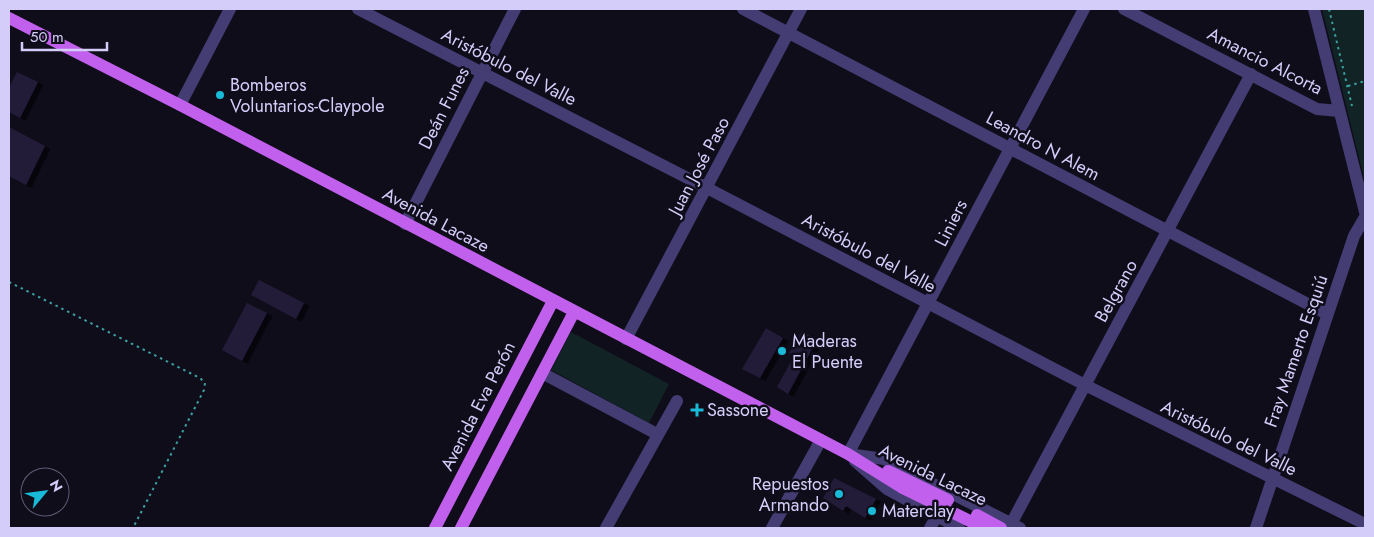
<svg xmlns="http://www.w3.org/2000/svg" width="1374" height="537" viewBox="0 0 1374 537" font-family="Jost,sans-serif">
  <defs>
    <filter id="shadow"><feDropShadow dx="5.5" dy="3" stdDeviation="0" flood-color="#0009"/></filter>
  </defs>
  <rect width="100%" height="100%" fill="#100d1b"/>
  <path fill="#112324" d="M1322,9H1365V182Z
    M571,332L669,384L649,423L551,370Z"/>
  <path fill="#231b39" filter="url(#shadow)" d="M17,72L38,82L20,118L9,112V88Z
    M9,127L45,146L26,185L9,176Z
    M259,280L304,303L296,319L251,295Z
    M247,303L267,313L242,361L222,350Z
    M766,328L783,338L760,378L742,369Z
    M802,331L817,340L788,394L777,387L794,356L789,353Z
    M834,478L876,499L865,518L846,506L843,511L823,498Z"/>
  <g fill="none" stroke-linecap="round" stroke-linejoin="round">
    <path stroke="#3aa0a0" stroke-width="2" stroke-dasharray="2.5 4" stroke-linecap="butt" d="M1329,9L1352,106
      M1348,86L1365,81
      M9,282L200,378L205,383L204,390L133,528"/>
    <path stroke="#433d74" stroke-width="12" d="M358,9L707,188L1085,385L1365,524
      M743,9L1327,314
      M1124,9L1317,109L1339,111
      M1314,9L1365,212
      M180,105L230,9
      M405,224L515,9
      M626,339L801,9
      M542,373L657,434
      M848,454L1084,9
      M848,454L884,459L1020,528
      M855,461L887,489L959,528
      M1011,524L1251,74
      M606,528L677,401
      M772,528L821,440
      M930,528L937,516
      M1256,528L1354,236L1365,217"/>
    <path stroke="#c160ec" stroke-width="12" d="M9,18L180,105L848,454L901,487L984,528
      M888,471L948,500
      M977,515L1001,528
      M435,528L553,301
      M461,528L574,312"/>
  </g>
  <g fill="#19bad8" stroke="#100d1b" stroke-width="2">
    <circle cx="220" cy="95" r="5"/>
    <circle cx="782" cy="351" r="5"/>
    <path d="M694.5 402.5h5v5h5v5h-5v5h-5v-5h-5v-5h5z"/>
    <circle cx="839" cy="494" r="5"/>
    <circle cx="872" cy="511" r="5"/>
  </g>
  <g text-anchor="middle" stroke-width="5" stroke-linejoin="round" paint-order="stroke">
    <g font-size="18" fill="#d4cdf9" stroke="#100d1b">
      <text transform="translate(1265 61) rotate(27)" y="6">Amancio Alcorta</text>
      <text transform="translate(509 67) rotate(27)" y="6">Aristóbulo del Valle</text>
      <text transform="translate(444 108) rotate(-63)" y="6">Deán Funes</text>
      <text transform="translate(1043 146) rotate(28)" y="6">Leandro N Alem</text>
      <text transform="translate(699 166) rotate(-62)" y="6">Juan José Paso</text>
      <text transform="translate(436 220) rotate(28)" y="6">Avenida Lacaze</text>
      <text transform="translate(951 223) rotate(-63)" y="6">Liniers</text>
      <text transform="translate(869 253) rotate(28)" y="6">Aristóbulo del Valle</text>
      <text transform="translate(1116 291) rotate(-61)" y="6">Belgrano</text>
      <text transform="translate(1296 351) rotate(-71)" y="6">Fray Mamerto Esquiú</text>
      <text transform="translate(478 406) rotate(-63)" y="6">Avenida Eva Perón</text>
      <text transform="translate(1229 438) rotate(26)" y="6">Aristóbulo del Valle</text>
      <text transform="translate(933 475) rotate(26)" y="6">Avenida Lacaze</text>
    </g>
    <g font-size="18" fill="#d4cdf9" stroke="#100d1b" text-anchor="start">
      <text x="230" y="91">Bomberos<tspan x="230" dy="21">Voluntarios-Claypole</tspan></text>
      <text x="792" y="347">Maderas<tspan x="792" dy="21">El Puente</tspan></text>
      <text x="707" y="416">Sassone</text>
      <text x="829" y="490" text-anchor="end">Repuestos<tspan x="829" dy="21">Armando</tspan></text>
      <text x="882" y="517">Materclay</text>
    </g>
  </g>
  <rect width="1374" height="537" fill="none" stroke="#d4cdf9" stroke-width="20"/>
  <g transform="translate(45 492) rotate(61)"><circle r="24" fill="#100d1b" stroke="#5e5a74"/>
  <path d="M0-4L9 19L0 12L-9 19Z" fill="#19bad8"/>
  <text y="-8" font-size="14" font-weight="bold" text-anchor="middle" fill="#d4cdf9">N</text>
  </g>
  <path d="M22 42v8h85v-8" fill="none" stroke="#d4cdf9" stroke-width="2.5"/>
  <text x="30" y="42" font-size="15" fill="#d4cdf9" stroke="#100d1b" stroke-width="4" paint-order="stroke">50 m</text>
</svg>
